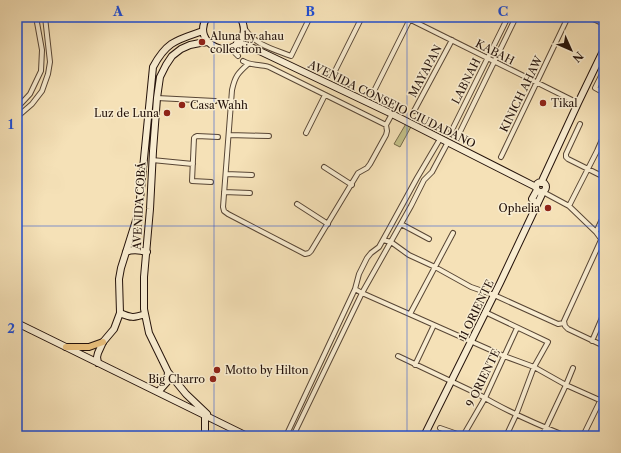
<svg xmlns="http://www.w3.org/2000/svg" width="621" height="453" viewBox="0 0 621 453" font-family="'Libre Caslon Text',serif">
  <rect width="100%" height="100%" fill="#f5e1b7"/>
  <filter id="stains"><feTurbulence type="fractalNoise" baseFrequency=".005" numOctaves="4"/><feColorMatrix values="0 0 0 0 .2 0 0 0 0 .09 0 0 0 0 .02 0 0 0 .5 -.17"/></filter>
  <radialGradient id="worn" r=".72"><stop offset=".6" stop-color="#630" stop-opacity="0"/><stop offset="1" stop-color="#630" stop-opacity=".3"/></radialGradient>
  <path fill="#c4c189" stroke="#746a4a" d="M407,122L412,125L400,147L394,144Z"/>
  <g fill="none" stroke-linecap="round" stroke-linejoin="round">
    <g stroke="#584635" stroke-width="6">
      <path id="street" d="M405,17L578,103
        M589,17L604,24
        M245,29C255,45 273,49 291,56L310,17
        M230,48L238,56
        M243,61C251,66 261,64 269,67L386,125
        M248,64C238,73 235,76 232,90L223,207L224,211L228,214L305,254L309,253L311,251L358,173L367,168L370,164L386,135L387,131L386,125L392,114
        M604,70L595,88L604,93
        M334,73L362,17
        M374,91L411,17
        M157,98L215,101
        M17,108L30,94L41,71L42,50L36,17
        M414,111L452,40
        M17,117L32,104L42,91L48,74L50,62L45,17
        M580,124L566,154V157L568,159L604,177
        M451,132L508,17
        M306,133L325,95
        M229,135L269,136
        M458,136L516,17
        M440,139L417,178L389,229L379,247L371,253L367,258L359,274L355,289L362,293L504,356L534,367L566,385L604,402
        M501,157L568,17
        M152,160L193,164
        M324,167L352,185
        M226,174L252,175
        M211,182L192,181L194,138L195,137L197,136L218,137
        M224,192L250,193
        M543,192L569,206L596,232L604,243
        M297,204L328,224
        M569,206L597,151L604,135
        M401,224L429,239
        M596,232L604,215
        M383,240L391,242L409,255L435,267L471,287L494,295L558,324L564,323
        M601,240L564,321L565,326L568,329L604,346
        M485,312L548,342L534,367L516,415L508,432
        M410,314L453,233
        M592,341L604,313
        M398,356L478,394C506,411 536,424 566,436
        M415,365L434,325
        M440,428L463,436
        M286,436L355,289
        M293,436L362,293L411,206L424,180L432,172L448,142
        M463,436L485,398L517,328
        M542,436L566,385L573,368
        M583,436L604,393"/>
    </g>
    <g stroke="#24120a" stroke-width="8">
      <path id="secondary" d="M207,17C190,44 233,63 243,35C245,29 243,22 240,17
        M237,43L249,46L392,114L536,187
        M536 187a5 5 0 1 1 10 0a5 5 0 1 1-10 0Z
        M541,183L578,103L604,49
        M537,205L532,199L537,190
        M126,252C133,249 139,250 147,252
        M120,313C131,318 134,318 145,314
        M17,323L247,436
        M98,363L97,357L98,353L103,342L114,329L120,313L119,279L121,268L138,214L140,199L153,67C167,41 177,40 203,31
        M168,372L186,394L207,414
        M158,392L167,382L168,372L149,333L144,309V277L150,209L153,151L157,98L160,77L166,65L172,56L181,49L190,45L200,43L208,42
        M205,415V436
        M424,436L500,283L543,192"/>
    </g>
    <g stroke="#24120a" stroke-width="8">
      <path id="primary" d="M66,347H89L103,342"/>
    </g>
    <use href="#street" stroke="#f8ecd0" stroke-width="4"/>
    <use href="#secondary" stroke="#f8ecd0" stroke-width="6"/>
    <use href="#primary" stroke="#eac07c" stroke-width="6"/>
  </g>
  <path fill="none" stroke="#1d4ed8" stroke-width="1" stroke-opacity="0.55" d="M214,17V436M407,17V436M17,226H604"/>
  <g fill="#8f2418" stroke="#f8ecd0" stroke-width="1.5">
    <circle cx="202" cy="42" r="4"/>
    <circle cx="543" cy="103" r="4"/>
    <circle cx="182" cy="105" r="4"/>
    <circle cx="167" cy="113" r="4"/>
    <circle cx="548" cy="208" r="4"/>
    <circle cx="217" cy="370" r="4"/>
    <circle cx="213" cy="379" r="4"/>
  </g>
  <g text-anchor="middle" stroke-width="3" stroke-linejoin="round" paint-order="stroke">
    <g font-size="11" fill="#24120a" stroke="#f8ecd0" text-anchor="start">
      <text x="210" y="40">Aluna by ahau<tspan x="210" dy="13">collection</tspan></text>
      <text x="551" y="107">Tikal</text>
      <text x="190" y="109">Casa Wahh</text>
      <text x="159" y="117" text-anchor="end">Luz de Luna</text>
      <text x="540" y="212" text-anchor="end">Ophelia</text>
      <text x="225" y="374">Motto by Hilton</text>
      <text x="205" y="383" text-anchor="end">Big Charro</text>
    </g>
    <g font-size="11" fill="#24120a" stroke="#f8ecd0">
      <text transform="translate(495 52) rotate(27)" y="4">KABAH</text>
      <text transform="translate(425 71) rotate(-62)" y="4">MAYAPAN</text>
      <text transform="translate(466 81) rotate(-63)" y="4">LABNAH</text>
      <text transform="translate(521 94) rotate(-64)" y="4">KINICH AHAW</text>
      <text transform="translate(392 104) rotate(26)" y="4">AVENIDA CONSEJO CIUDADANO</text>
      <text transform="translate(139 206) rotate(-87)" y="4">AVENIDA COBÁ</text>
      <text transform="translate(476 310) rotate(-64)" y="4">11 ORIENTE</text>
      <text transform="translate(483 378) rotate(-64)" y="4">9 ORIENTE</text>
    </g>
  </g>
  <rect width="621" height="453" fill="none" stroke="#f5e1b7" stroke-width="44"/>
  <g transform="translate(571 50) rotate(135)" stroke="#f8ecd0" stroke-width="3" paint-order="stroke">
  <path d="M0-3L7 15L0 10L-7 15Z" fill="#24120a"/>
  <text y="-6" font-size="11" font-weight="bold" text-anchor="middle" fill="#24120a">N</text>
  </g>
  <rect x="22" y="22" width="577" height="409" fill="none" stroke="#1d4ed8" stroke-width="1.5"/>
  <g font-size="13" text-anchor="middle" font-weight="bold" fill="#1d4ed8">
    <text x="118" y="16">A</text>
    <text x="310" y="16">B</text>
    <text x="503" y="16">C</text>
    <text x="11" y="129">1</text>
    <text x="11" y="333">2</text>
  </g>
  <rect width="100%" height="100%" filter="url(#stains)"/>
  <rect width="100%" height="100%" fill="url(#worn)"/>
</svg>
